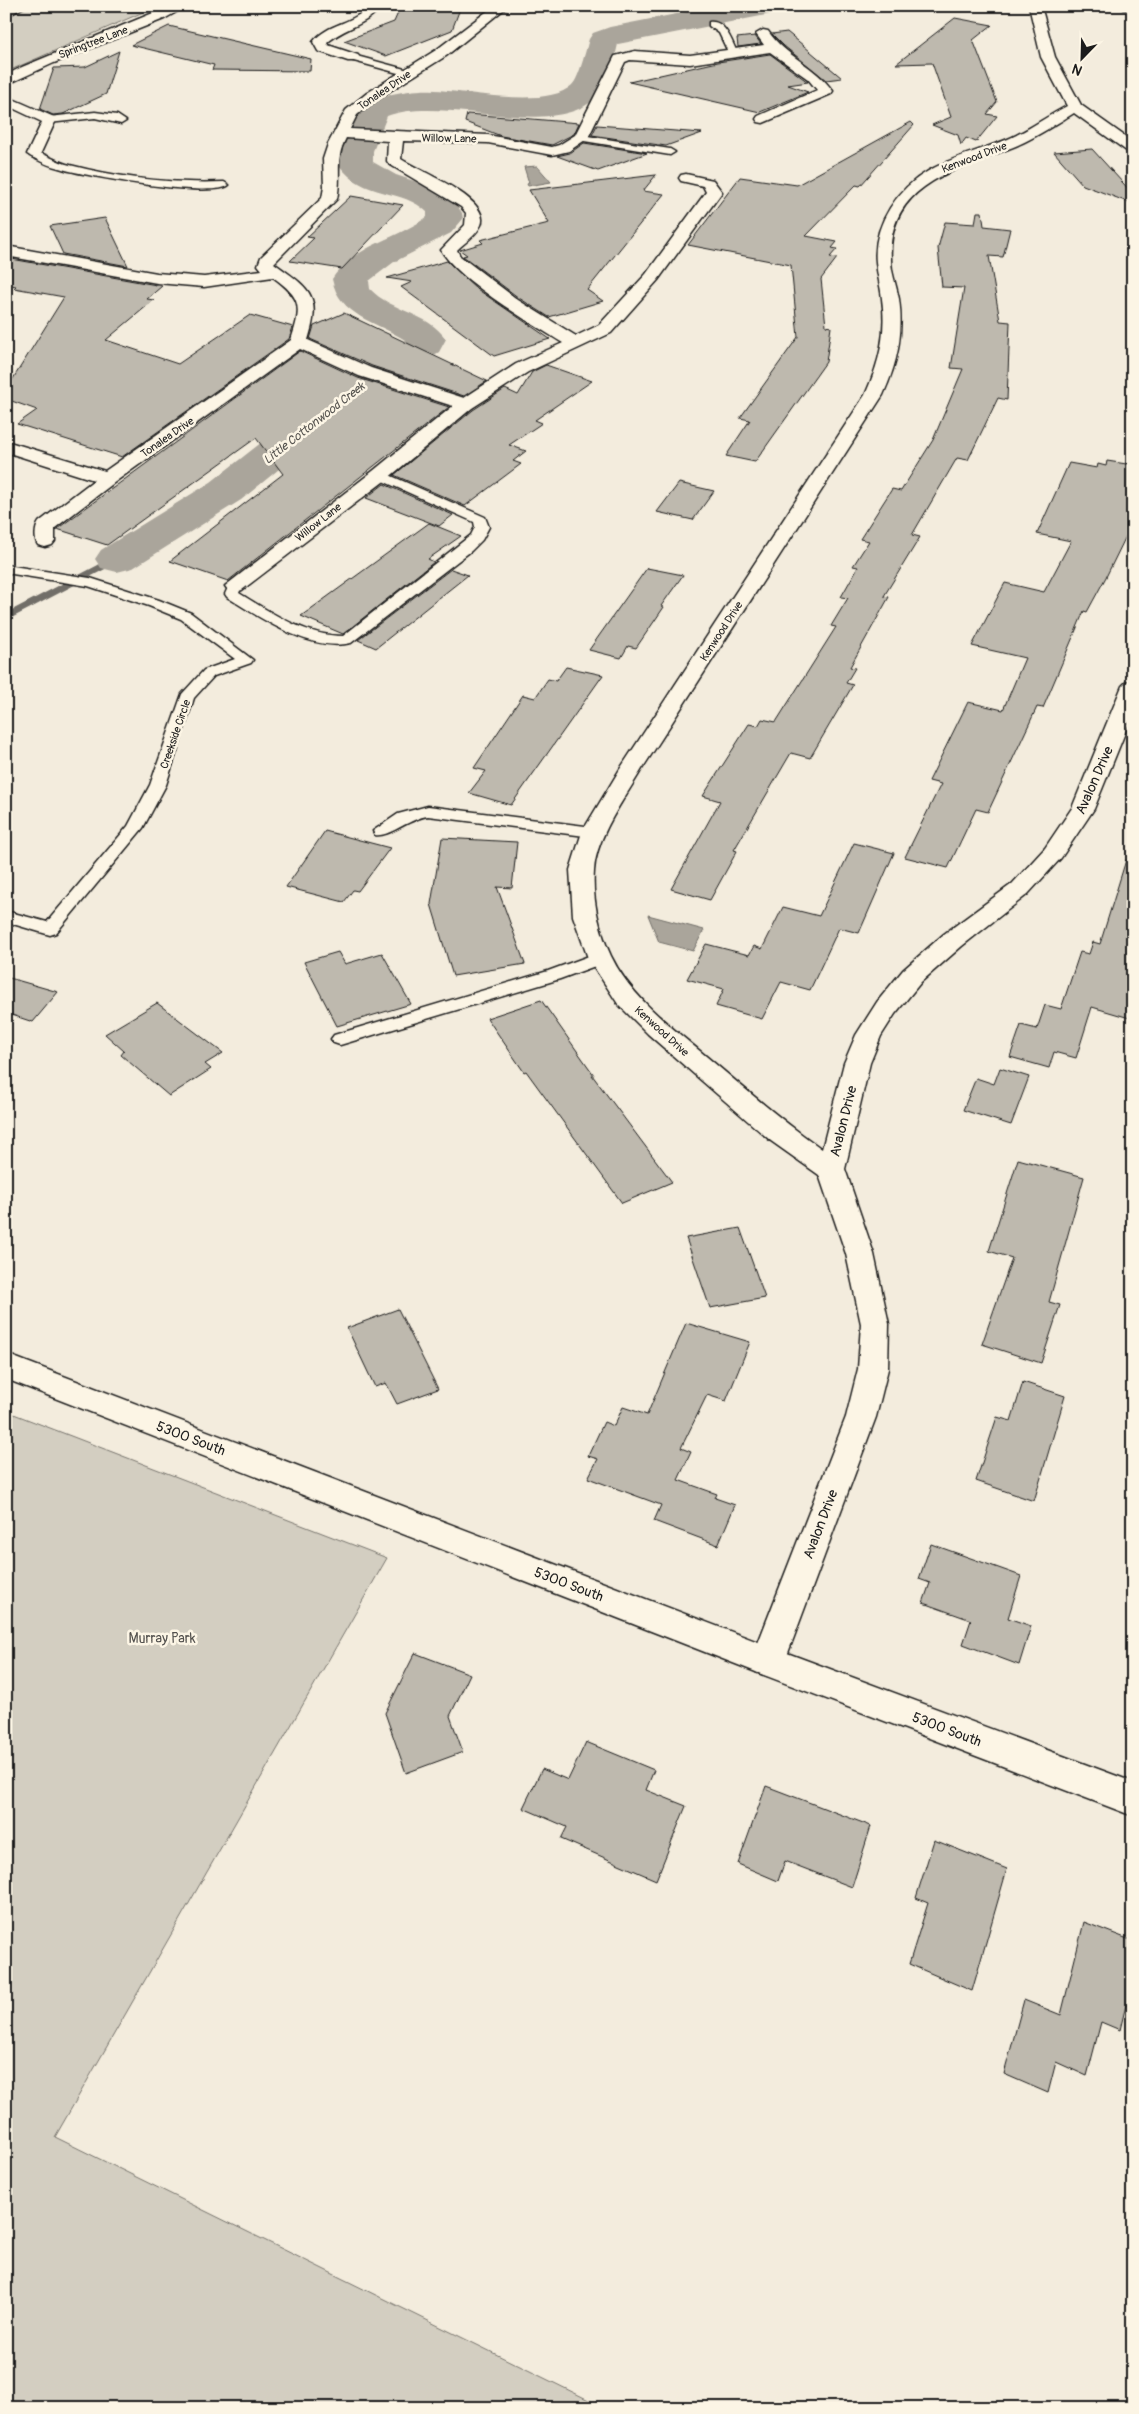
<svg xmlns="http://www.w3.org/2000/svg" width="1139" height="2414" viewBox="0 0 1139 2414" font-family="Pangolin,sans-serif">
  <rect width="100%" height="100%" fill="#f3ecdd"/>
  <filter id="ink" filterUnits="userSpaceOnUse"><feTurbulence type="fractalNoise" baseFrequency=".02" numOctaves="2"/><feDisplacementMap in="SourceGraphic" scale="10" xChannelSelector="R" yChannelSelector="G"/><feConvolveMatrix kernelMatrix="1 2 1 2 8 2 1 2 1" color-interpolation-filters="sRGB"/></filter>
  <g filter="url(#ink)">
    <path fill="#d3cec1" stroke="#78756e" d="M6,6H157L6,72Z
      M6,1411L387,1558L55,2137L605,2408H6Z"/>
    <path fill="#aaa59b" stroke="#716e68" d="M537,166L551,182L528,186L527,184L529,183L524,167Z
      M648,915L704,930L693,951L659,942Z"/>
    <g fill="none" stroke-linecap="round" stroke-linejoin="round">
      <path stroke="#716e68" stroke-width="7" d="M6,617L117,559"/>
      <path fill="#aaa59b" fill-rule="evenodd" d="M717,6H780L776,12L766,15L618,44C615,58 608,84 599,94C559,143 443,94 387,116L373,151V162L396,175L441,190L453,199L462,213L463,219L451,233L394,262L369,281L370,289C392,312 427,312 446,339L439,352L363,401L241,500L133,568L117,572L101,568L95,559L101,550L211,482L335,385L405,340C377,322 339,316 332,279C355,245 395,240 427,217V212C403,188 363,199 339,165V151L362,103C382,96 400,91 421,90C459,88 545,111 572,85C579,79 586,49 589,39L593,33L610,27Z"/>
    </g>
    <path fill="#beb9ae" stroke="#1c1c1c" d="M401,6H461L452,30L386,56L344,41L394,22Z
      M955,18L992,25L973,40L997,102L987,114L997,116L976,142L966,138L961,145L958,135L932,125L951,117L932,63L896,64Z
      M169,26L311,59L310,71L212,70L214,65L131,45Z
      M787,32L804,46L842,78L826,80L784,46L772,34Z
      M755,36L761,44L738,47L737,38Z
      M119,51L106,94L63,114L53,115L40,109L54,68L85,67Z
      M770,54L808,82L788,85L808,92L760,112L629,82L718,62Z
      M467,114L532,119L579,123L574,134L552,145L501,136L465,122Z
      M911,122L914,125L860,186L856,185L806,236L837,242L832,248L837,249L830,257L837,258L821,279L826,326L831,327L826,362L755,462L726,456L750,420L740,418L798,337L791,265L688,245L740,177L797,185Z
      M597,125L702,133L666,146L592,135Z
      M584,143L647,153L598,171L557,156L570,153Z
      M1092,149L1133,194V204L1083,185L1054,152Z
      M656,175L643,191L664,194L587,290L603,301L549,317L519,298L463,256L467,255L460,250L483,243L480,240L549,223L529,190Z
      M351,196L403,205L342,269L290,261L314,238L307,237Z
      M977,212H982L984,226L1010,229L1003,257L989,256L1000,321L1010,322L1007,400L998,398L968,460L957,458L912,535L920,537L884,596L889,597L850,667L855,668L846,683L853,685L810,758L791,753L734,850L737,851L710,900L671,889L720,801L703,796L749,724L758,726L762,719L776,722L836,627L831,626L848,598L841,597L858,567L853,566L869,541L860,539L892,489L901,491L933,440L963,369L951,368L964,288L942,287L938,248L945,222L975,224Z
      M105,218L128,266L63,254L50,226Z
      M6,258L162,286L147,299L154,300L106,340L178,364L250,315L293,327L289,339L122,457L17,424L37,410L6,399V390L64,297L14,288L16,286L6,284Z
      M447,261L477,289L550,339L494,356L401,287L412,282L387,278Z
      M344,313L487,381L464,396L372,366L310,339L314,326Z
      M300,351L358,378L449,407L228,581L170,561L283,474L256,438L107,545L57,529Z
      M546,365L592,381L535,420L542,423L509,445L526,451L513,461L521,464L465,506L394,475L473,410L505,389L518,395L532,372Z
      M1107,461L1133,465V522L1106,577L1087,612L1084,611L1043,708L1037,707L988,812L976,809L948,868L905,857L941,784L929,781L968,702L1003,710L1025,658L972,646L1005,583L1044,592L1071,541L1037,534L1069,463L1097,468L1098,464L1106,466Z
      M679,483L714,491L693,520L657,512Z
      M384,484L453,515L439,526L366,498Z
      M429,523L461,536L428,559L434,562L343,634L301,616Z
      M647,568L683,575L661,606L664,607L636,648L628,646L621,658L589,650Z
      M451,569L468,575L376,648L358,640Z
      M566,667L603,675L511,805L469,793L486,771L474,768L523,695L535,698L548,679L556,681Z
      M325,831L390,848L358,891L353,890L344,902L286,887Z
      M442,838L517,842L512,888L497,887L525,964L453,976L431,904Z
      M854,843L894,853L859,933L839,928L810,990L781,982L762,1019L716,1006L724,989L687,979L706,944L749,955L754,946L762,949L783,907L819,916Z
      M1126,860L1133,861V1019L1092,1007L1076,1058L1054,1052L1049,1068L1010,1057L1021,1025L1037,1029L1045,1005L1061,1009L1080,952L1089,954L1093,942L1100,944Z
      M338,952L345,964L382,953L411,1004L337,1026L304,962Z
      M6,977L58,992L33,1022L6,1013Z
      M541,1000L594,1075H592L672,1182L622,1203L526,1071L524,1072L487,1018Z
      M157,1003L223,1053L205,1064L211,1069L169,1096L121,1055L124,1051L105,1034Z
      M1000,1068L1029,1077L1011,1125L963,1110L976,1078L994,1084Z
      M1018,1159L1084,1177L1049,1302L1060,1305L1041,1363L982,1344L1012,1258L989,1251Z
      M740,1228L765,1298L710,1308L686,1238Z
      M398,1309L438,1389L397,1404L386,1383L375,1387L347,1328Z
      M686,1323L750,1342L726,1401L707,1395L681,1448L691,1452L678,1480L717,1494L715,1498L735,1505L718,1545L654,1521L661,1505L588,1478L598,1459L588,1456L604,1422L614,1426L623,1407L647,1415Z
      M1023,1382L1065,1396L1034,1501L976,1481L997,1417L1011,1421Z
      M931,1544L1021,1576L1008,1618L1031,1626L1019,1665L963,1644L971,1620L923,1603L930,1583L919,1579Z
      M415,1653L470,1674L450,1716L463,1752L406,1773L385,1713Z
      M586,1742L654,1770L646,1790L686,1806L656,1880L561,1839L567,1827L523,1808L542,1769L568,1780Z
      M766,1786L871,1826L852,1887L785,1861L778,1881L738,1864Z
      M934,1840L1007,1869L972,1991L909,1964L928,1903L916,1898Z
      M1084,1922L1133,1941V2008L1126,2005L1120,2030L1101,2022L1087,2076L1056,2062L1048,2093L1004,2074L1024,2000L1061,2015Z"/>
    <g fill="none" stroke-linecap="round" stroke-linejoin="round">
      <g stroke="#1c1c1c" stroke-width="3">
        <path id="service" d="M15,6H26L6,17V10Z
          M709,22C725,20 731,40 737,52L735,54H729L719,33L709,26Z
          M353,55L412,71L414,73L409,76L350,60L348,58Z
          M95,112L117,115L126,121L121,124L95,118L49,123L44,120L49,117Z
          M581,135L670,149L675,152L670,155L578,140L576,138Z
          M34,151C46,154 57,162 70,165C120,178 173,184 224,182L229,185C214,199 83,176 59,168C49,166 40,161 30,156L29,154Z
          M380,471L485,517L489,527L482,540L471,551L351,643C311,653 259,617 227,597L225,594L230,583H240L242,586L239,593C270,612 305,636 343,636L471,535L475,527L474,522L376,478L374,475Z
          M6,565L90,578L159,600L191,613L253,660L251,663L214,676L194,698L166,785L143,828L56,933L50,935L6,922V911L47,922L128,826L150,785L182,694L204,670L235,659L181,619L149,606L88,586L6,573Z
          M428,806L593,827L599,828L601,832L599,836L593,837L428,816C410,818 388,838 375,835L373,831L398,814Z
          M600,952L606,954L608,958L606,962L560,979L340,1045L334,1043L331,1039L334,1035L548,971Z"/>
      </g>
      <g stroke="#1c1c1c" stroke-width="3">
        <path id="minor" d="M170,6H187L164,19L54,63L6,85V75L22,67Z
          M368,6H381C367,26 344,27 327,43L328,45L358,55L360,58L358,61H348L318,51L313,42C327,23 355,24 368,6Z
          M494,6H508L446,56L377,99L357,115L350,129L488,135L552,147L559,145L575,135L615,56L635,51L690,55L764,45L756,34L763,30L768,31C785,56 815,66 833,91L831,94L763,123L758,122L756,119L758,116L817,90L808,79L770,52L690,64L630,60L625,62L588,138L569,151L552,155L488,143L403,141L401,159C419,171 492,199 481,225C476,236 465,242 457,250L460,256L518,300L576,336L599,325L646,274L706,192L703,186L681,181L679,178L681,175L686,174L713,180L722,192L658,280L611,333L528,372L472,408L387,479L242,590L235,592L228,590L225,586L373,471L453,406L359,376L300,349L115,482L55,528V541L52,545L45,547L38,545C34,539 35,528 39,522L94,480L6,452V441L105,471L291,340C302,307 302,298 273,277L204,287L157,283L6,256V246L157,273L204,277L262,270L258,265L261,257L322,198L324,187L323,159L328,144L346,110L367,93L436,50ZM346,138L388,141L387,161L389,164L461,207L466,213L465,225L441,250C458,280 531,323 563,343L516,364L464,398L371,368L308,340C322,295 310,289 274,263L337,199C342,176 334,160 346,138Z
          M1029,6H1041L1055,57L1081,105L1133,142V153L1128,152L1074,113C1056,124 1038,136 1018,145C958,170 880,183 892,270C894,280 897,289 899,299C904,334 897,364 883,395L642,769C625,798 596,836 594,871C592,899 599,930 611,956C632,1000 677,1031 713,1062C749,1092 784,1123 822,1149L844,1063L856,1035L877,1002L903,970L944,934L1012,884L1045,848L1072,808L1122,686L1126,682L1133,680V713L1094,809L1061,858L1028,894L962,946L921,982L895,1014L881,1036L870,1063L845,1169L874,1254L889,1324L888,1369L876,1417L785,1661L780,1672L768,1676L756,1672L751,1661L846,1417L858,1369L861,1324L846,1254L819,1175L771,1141L648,1034L618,1004L588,958L573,916L570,870L582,832L620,769L865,395C879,364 887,334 882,299C881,287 877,275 876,262C874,243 880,224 890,208C918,163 962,158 1008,139C1029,130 1047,116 1067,106L1041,57Z
          M6,96L54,117L56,120L39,157L34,158L27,154L42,122L6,105Z"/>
      </g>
      <g stroke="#1c1c1c" stroke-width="3">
        <path id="tertiary" d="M1122,6H1133V10L1123,9Z"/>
      </g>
      <g stroke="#1c1c1c" stroke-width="3">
        <path id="secondary" d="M6,1354L771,1647L1133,1782V1816L756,1672L6,1379Z"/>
      </g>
      <use href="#service" fill="#fcf5e5" fill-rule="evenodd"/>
      <use href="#minor" fill="#fcf5e5" fill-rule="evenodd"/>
      <use href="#tertiary" fill="#fcf5e5" fill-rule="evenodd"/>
      <use href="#secondary" fill="#fcf5e5" fill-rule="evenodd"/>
    </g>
  </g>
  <g text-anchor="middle" stroke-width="5" stroke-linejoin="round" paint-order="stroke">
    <g font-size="11" fill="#1c1c1c" stroke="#fcf5e5">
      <text transform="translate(93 42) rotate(-21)" y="4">Springtree Lane</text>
      <text transform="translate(384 90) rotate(-34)" y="4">Tonalea Drive</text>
      <text transform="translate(449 138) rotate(1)" y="4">Willow Lane</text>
      <text transform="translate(974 157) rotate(-21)" y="4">Kenwood Drive</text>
      <text transform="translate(167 437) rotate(-35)" y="4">Tonalea Drive</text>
      <text transform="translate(318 522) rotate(-38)" y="4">Willow Lane</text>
      <text transform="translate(721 631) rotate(-57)" y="4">Kenwood Drive</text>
      <text transform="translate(175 734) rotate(-71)" y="4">Creekside Circle</text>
      <text transform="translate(662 1031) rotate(42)" y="4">Kenwood Drive</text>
    </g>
    <g font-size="12" font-style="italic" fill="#55534f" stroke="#fcf5e5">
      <text transform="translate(314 423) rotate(-38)" y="4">Little Cottonwood Creek</text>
    </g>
    <g font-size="14" fill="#1c1c1c" stroke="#fcf5e5">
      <text transform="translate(1094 780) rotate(-66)" y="5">Avalon Drive</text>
      <text transform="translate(843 1121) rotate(-76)" y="5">Avalon Drive</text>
      <text transform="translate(191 1438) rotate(21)" y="5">5300 South</text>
      <text transform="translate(820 1524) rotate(-69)" y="5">Avalon Drive</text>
      <text transform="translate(569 1584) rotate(21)" y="5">5300 South</text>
      <text transform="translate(947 1729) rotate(21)" y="5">5300 South</text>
    </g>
    <g font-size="14" fill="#53514e" stroke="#fcf5e5">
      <text x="162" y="1643">Murray Park</text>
    </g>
  </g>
  <rect width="1139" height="2414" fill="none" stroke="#fcf5e5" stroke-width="25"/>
  <rect x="12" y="12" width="1114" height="2389" fill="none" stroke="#1c1c1c" stroke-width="2" filter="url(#ink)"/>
  <g transform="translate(1082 58) rotate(203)" stroke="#fcf5e5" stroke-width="4" paint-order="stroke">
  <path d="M0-4L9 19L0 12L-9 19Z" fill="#1c1c1c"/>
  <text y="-8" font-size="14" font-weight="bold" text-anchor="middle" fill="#1c1c1c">N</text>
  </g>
</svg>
